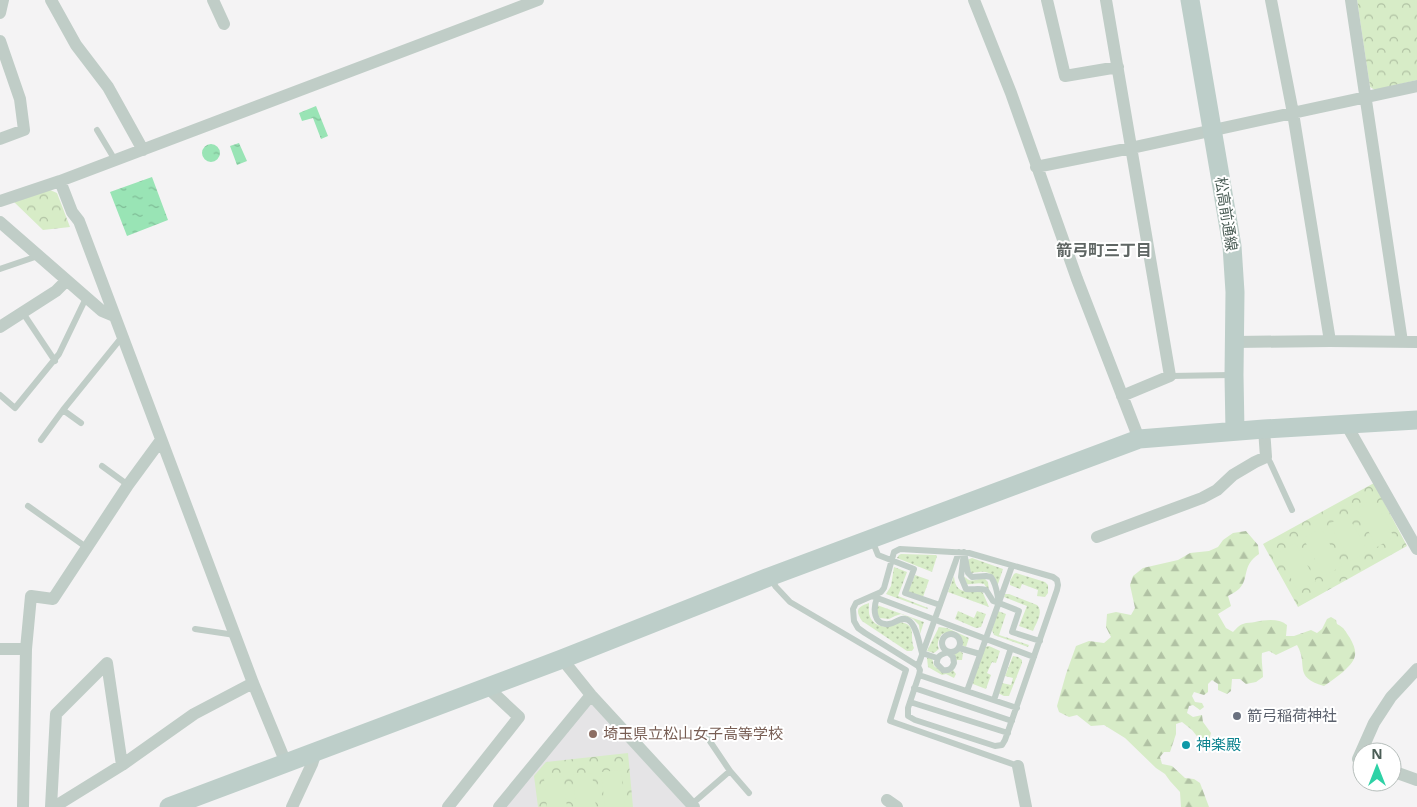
<svg xmlns="http://www.w3.org/2000/svg" width="1417" height="807" viewBox="0 0 1417 807" font-family="'Noto Sans','Noto Sans JP',sans-serif">
  <defs>
    <pattern id="grass-dots" width="8" height="8" patternUnits="userSpaceOnUse" patternTransform="scale(1.25)"><rect width="8" height="8" fill="#d7ecc7"/><path d="M2 2h.1M6 6h.1" fill="none" stroke="#b1c2a4" stroke-width="1.8" stroke-linecap="round"/></pattern>
    <pattern id="forest-firs" width="22" height="20" patternUnits="userSpaceOnUse" patternTransform="scale(1.25)"><rect width="22" height="20" fill="#d7ecc7"/><path d="M5 1l3.5 6h-7zM16 11l3.5 6h-7z" fill="#b1c2a4"/></pattern>
    <pattern id="park-crowns" width="20" height="18" patternUnits="userSpaceOnUse" patternTransform="scale(1.25)"><rect width="20" height="18" fill="#d7ecc7"/><path d="M2 6a3 3 0 1 1 6 0M12 15a3 3 0 1 1 6 0" fill="none" stroke="#b1c2a4"/></pattern>
    <pattern id="water-ripples" width="26" height="14" patternUnits="userSpaceOnUse" patternTransform="scale(1.25)"><rect width="26" height="14" fill="#99e4b5"/><path d="M2 4q2-2 4 0t4 0M15 11q2-2 4 0t4 0" fill="none" stroke="#7fbc96"/></pattern>
  </defs>
  <rect width="100%" height="100%" fill="#f4f3f4"/>
  <path fill="#e5e4e6" d="M591,703L686,807H505Z"/>
  <path fill="url(#grass-dots)" d="M901,554L936,555L937,556L932,572L897,558L899,555Z
    M972,558L1003,569L997,587C991,569 987,571 971,573L967,560Z
    M894,567L907,572L898,596L928,608L927,609L886,594L891,586Z
    M1016,573L1045,582L1048,585V593L1045,597L1037,596L1038,590L1022,584L1020,589L1010,585V581L1014,574Z
    M962,574C971,584 972,580 984,578L988,582L989,591L984,584C977,582 972,585 966,584Z
    M915,575L929,580L923,597L908,592Z
    M954,576C955,593 966,593 980,590L983,593L989,607L948,592Z
    M1005,594H1009L1037,605C1044,612 1036,623 1033,631L1019,626L1027,606L1004,597Z
    M869,603C869,608 868,614 871,619C878,629 890,628 899,622C918,624 909,636 914,648L912,651H907L862,621C855,610 857,607 869,603Z
    M877,605L924,622L920,634L919,625L913,619L901,614L895,616L889,619L880,618L876,613Z
    M958,611L974,618L977,611L986,614L981,627L976,628L955,619Z
    M998,611L1006,614L999,635L1029,645L1028,647L994,635L992,630Z
    M939,627L947,628L969,638L966,647L961,645L960,637L949,632L942,634C939,639 936,643 939,649L934,653L927,651Z
    M989,646L1000,651L996,663L992,662L987,673L991,675L986,689L973,684V679L985,647Z
    M957,650L963,653L962,660H957L953,670L956,674L954,678L946,674L942,675L928,667L927,658H932L934,666L940,670H948L954,663V654Z
    M1013,656L1018,657L1022,660V663L1009,696H1004L998,693L1002,683L1011,685L1013,678L1005,676Z"/>
  <path fill="url(#forest-firs)" d="M1246,531L1258,545L1259,554C1241,566 1250,578 1239,589C1236,592 1231,594 1228,596L1231,606L1218,614L1226,628L1233,632C1236,629 1239,625 1243,624C1247,622 1251,623 1255,622C1266,620 1278,618 1287,625L1286,636H1294L1311,630L1317,633L1322,629L1327,619L1331,617L1336,620L1337,624C1345,628 1345,631 1350,638C1359,654 1356,660 1343,672C1337,677 1331,681 1324,686C1292,677 1309,665 1297,645L1276,655L1269,651L1262,653C1261,661 1263,669 1263,677L1256,682L1246,684L1240,679H1232L1231,691L1227,694L1218,690V684L1212,680L1208,684V692L1204,695L1194,692L1192,696L1195,702L1202,703L1204,707L1200,710L1193,705L1189,706L1187,713L1193,717L1202,715L1203,722L1211,733L1209,740H1200L1192,730L1182,722L1176,724V734L1170,752H1164L1160,757L1162,764L1172,766L1185,778L1194,779L1200,783L1209,807H1181L1180,792L1170,781L1165,774L1156,768L1125,738L1104,725L1091,726L1077,715L1069,717L1059,712L1057,706L1066,674L1076,646L1089,641L1104,643L1111,637L1106,627L1107,614L1116,612L1131,615L1135,608L1130,585L1133,576L1143,568L1178,560L1190,553L1209,551L1218,547L1223,540L1233,533Z"/>
  <path fill="url(#park-crowns)" d="M1357,0H1417V80L1375,90L1370,87Z
    M50,190L57,193L70,227L43,230L14,202Z
    M1374,483L1407,546L1298,607L1263,544Z
    M628,753L633,807H538L534,776L546,762Z"/>
  <path fill="#d7ecc7" d="M1373,499L1394,537L1377,547L1356,509Z
    M1347,514L1368,551L1351,561L1329,524Z
    M1321,528L1342,566L1324,576L1303,538Z
    M1295,543L1316,581L1298,591L1277,553Z
    M621,770L625,807H605L601,772Z
    M592,773L596,807H576L573,775Z
    M563,776L567,807H547L544,779Z"/>
  <path fill="url(#water-ripples)" d="M316,106L328,136L321,139L313,118L302,121L299,113Z
    M239,143L247,161L237,165L230,146Z
    M202 153a9 9 0 1 1 18 0a9 9 0 1 1-18 0Z
    M152,177L168,220L127,236L110,192Z"/>
  <g fill="none" stroke-linecap="round" stroke-linejoin="round">
    <path stroke="#c0cdc7" stroke-width="6" d="M97,130L115,160
      M0,269L38,256
      M23,313L55,361
      M1170,376L1231,375
      M0,395L15,408L59,354L86,298
      M63,410L81,423
      M41,440L63,410L122,337
      M1266,457L1270,462L1292,510
      M102,466L128,485
      M28,506L86,547
      M872,540L878,555L914,569L905,593L940,605
      M900,549L969,553L1053,577L1057,580L1058,585L1057,590L1005,740L1002,745L995,746L915,720L908,716V708L919,675L920,670L918,666L865,633L858,628L854,621L853,609L856,603L881,592L884,588L894,552Z
      M770,578L776,587L790,602L906,670L890,721L1018,766
      M872,596L1034,657
      M877,598C873,608 873,626 889,624C896,623 901,616 908,620C917,625 919,644 922,653L937,658
      M999,603L993,601L986,590C979,588 973,590 966,589L961,577L964,552L968,573L972,577L986,576L991,577C997,585 997,594 999,603L1019,611L1012,632L1040,641
      M195,629L235,635
      M942 643a9 9 0 1 1 18 0a9 9 0 1 1-18 0Z
      M959,648L980,654
      M948,652L953,657L954,663C952,669 949,671 943,670L937,664C936,656 942,654 948,652Z
      M918,666L959,552
      M919,675L1017,708
      M914,688L1012,721
      M967,691L1012,566
      M994,700L1011,648
      M910,702L1008,733
      M703,731L730,771
      M692,804L730,771L749,793"/>
    <path stroke="#c0cdc7" stroke-width="12" d="M51,0L76,45L108,87L143,150
      M213,0L224,24
      M974,0L1011,93L1077,279L1139,439
      M1047,0L1065,76L1118,67
      M1106,0L1170,376L1122,396
      M1271,0L1293,113L1330,341
      M1351,0L1402,342
      M0,13L3,0
      M0,41L20,99L24,130L0,139
      M1036,167L1131,148L1417,86
      M60,181L72,212L79,221L253,683L286,763
      M0,201L60,181L538,0
      M0,222L102,311L114,316
      M0,327L56,291L66,281
      M1235,342L1330,341L1417,342
      M1346,424L1417,549
      M1097,537L1202,498L1217,490L1233,475L1255,462L1266,457L1264,429
      M0,649H26
      M562,659L591,695L694,807
      M1362,761L1358,759L1374,723L1391,697L1417,669
      M1018,766L1026,807
      M1392,771L1417,780
      M887,800L897,807
      M23,807L26,649L31,596L53,599L128,485L161,440
      M51,807L56,714L107,663L122,765
      M54,807L122,765L194,714L253,683
      M292,807L312,764L316,752
      M448,807L519,717L487,687
      M499,807L591,695"/>
    <path stroke="#bdcec9" stroke-width="19" d="M1190,0L1232,246L1235,292L1234,375L1235,431
      M169,807L562,659L769,577L1139,439L1264,429L1417,420"/>
  </g>
  <circle fill="#6b7280" stroke="#fff" stroke-width="2" cx="1237" cy="716" r="5"/>
  <circle fill="#8d6e63" stroke="#fff" stroke-width="2" cx="593" cy="734" r="5"/>
  <circle fill="#0f9aa8" stroke="#fff" stroke-width="2" cx="1186" cy="745" r="5"/>
  <g text-anchor="middle" stroke-width="4" stroke-linejoin="round" paint-order="stroke">
    <g font-size="15" fill="#4c5e57" stroke="#fff">
      <text transform="translate(1226 214) rotate(81)" y="5">松高前通線</text>
    </g>
    <g font-size="15" fill="#5b616d" stroke="#fff" text-anchor="start">
      <text x="1247" y="721">箭弓稲荷神社</text>
    </g>
    <g font-size="15" fill="#785e54" stroke="#fff" text-anchor="start">
      <text x="603" y="739">埼玉県立松山女子高等学校</text>
    </g>
    <g font-size="15" fill="#0d838f" stroke="#fff" text-anchor="start">
      <text x="1196" y="750">神楽殿</text>
    </g>
    <g font-size="16" font-weight="bold" fill="#5f6664" stroke="#fff">
      <text x="1104" y="256">箭弓町三丁目</text>
    </g>
  </g>
  <g transform="translate(1377 767)"><circle r="24" fill="#ffffff" stroke="#b7bfbc"/>
  <path d="M0-4L9 19L0 12L-9 19Z" fill="#2ed2a6"/>
  <text y="-8" font-size="14" font-weight="bold" text-anchor="middle" fill="#4c5e57">N</text>
  </g>
</svg>
